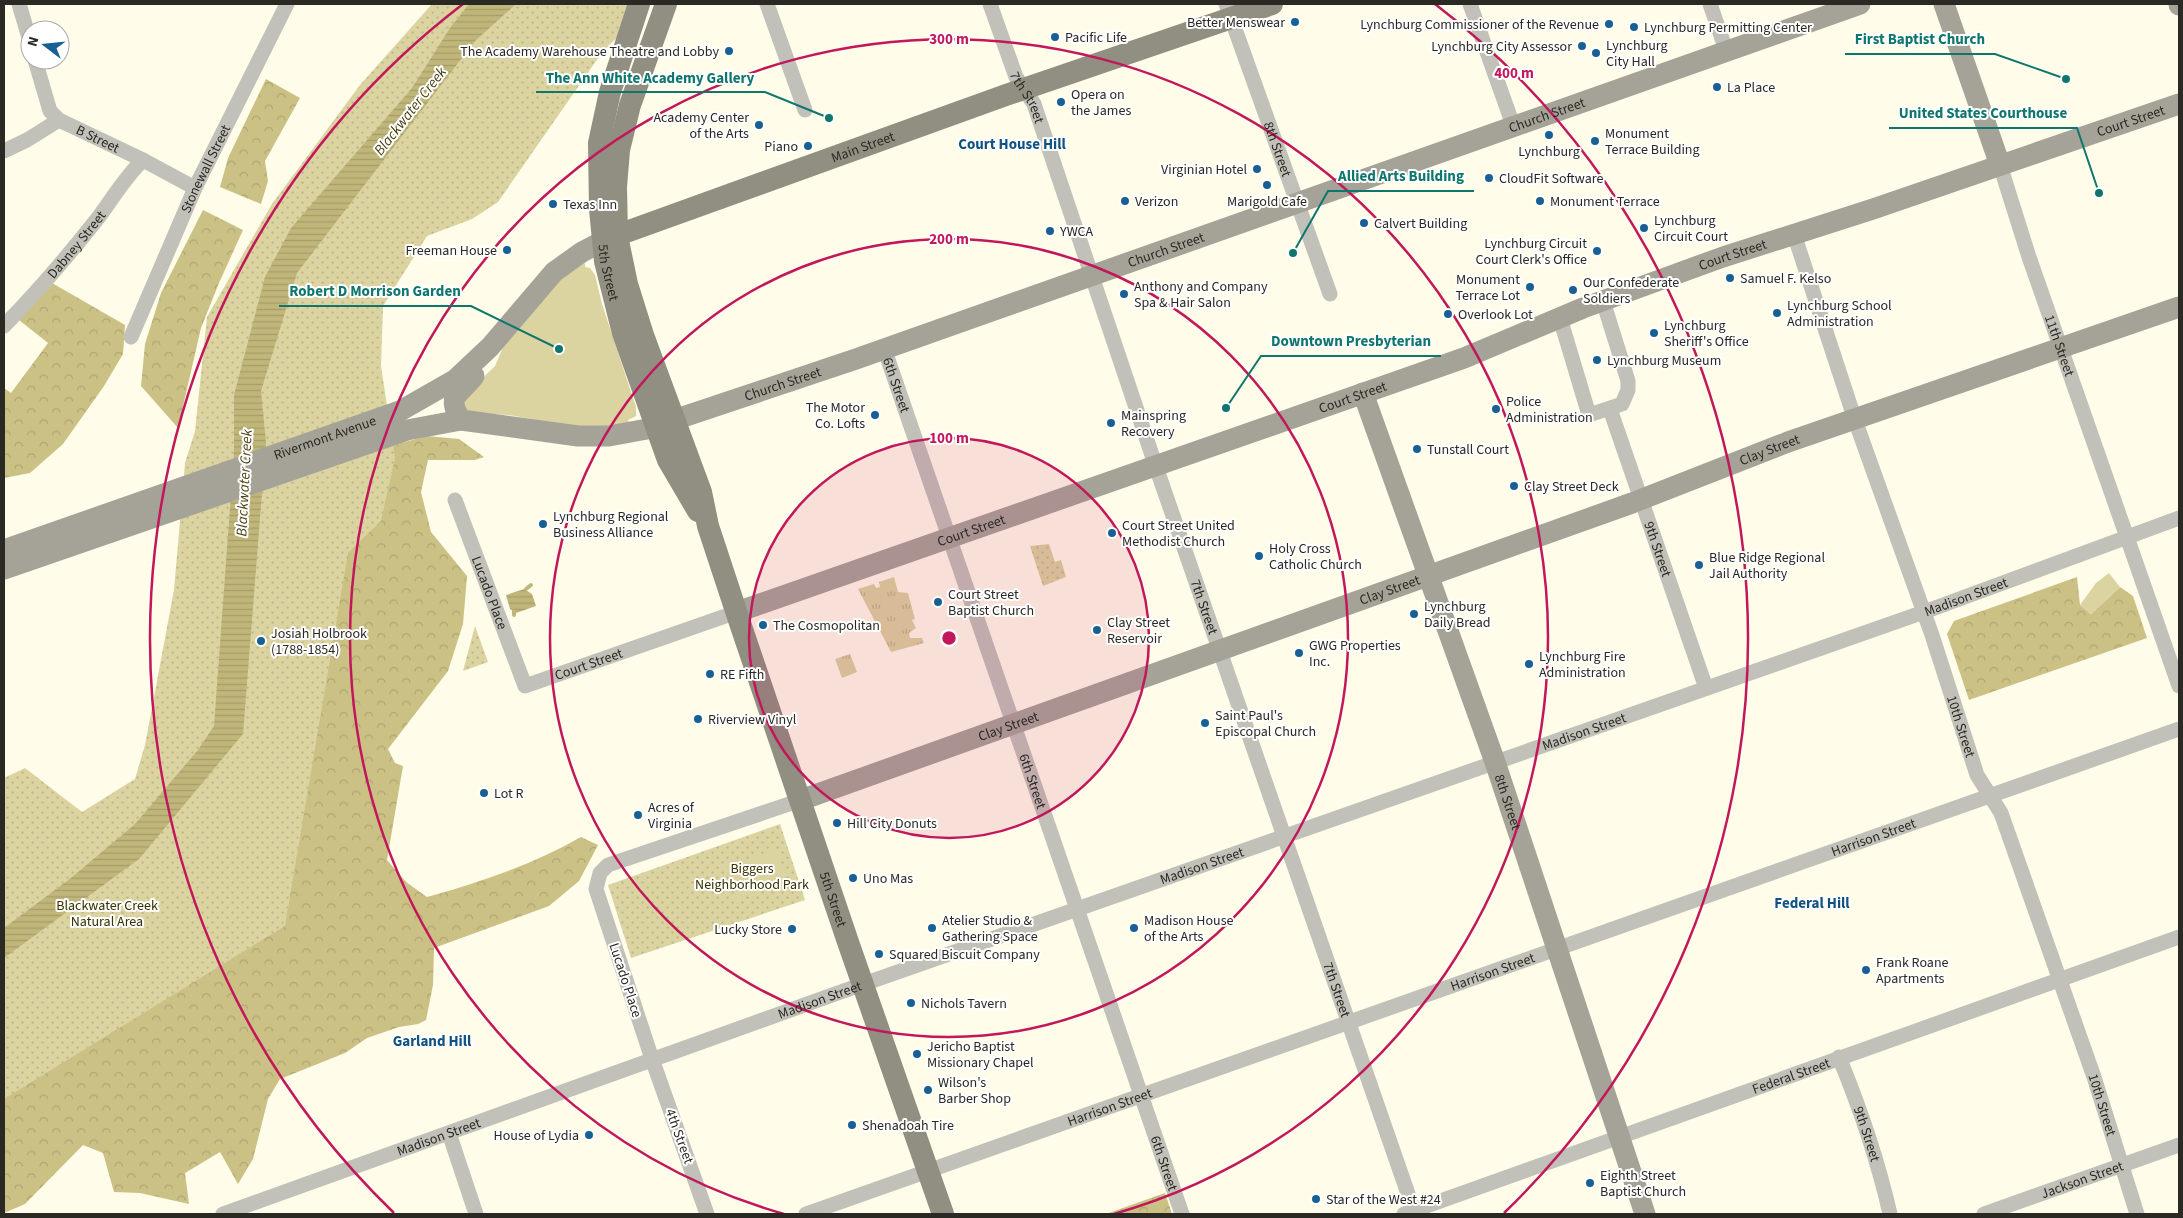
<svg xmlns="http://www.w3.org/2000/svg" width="2183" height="1218" viewBox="0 0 2183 1218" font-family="'Source Sans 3',sans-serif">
  <defs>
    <pattern id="grass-tufts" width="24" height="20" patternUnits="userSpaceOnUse" patternTransform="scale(1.25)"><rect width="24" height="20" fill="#dbd3a0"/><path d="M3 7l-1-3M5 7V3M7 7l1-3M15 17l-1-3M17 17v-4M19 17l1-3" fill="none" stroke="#bcb58a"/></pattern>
    <pattern id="forest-crowns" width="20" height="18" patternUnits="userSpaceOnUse" patternTransform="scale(1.25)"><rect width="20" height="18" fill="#cbc185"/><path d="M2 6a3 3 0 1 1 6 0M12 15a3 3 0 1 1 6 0" fill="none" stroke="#aea673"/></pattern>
    <pattern id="park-dots" width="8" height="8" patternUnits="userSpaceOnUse" patternTransform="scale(1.25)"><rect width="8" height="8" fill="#dbd3a0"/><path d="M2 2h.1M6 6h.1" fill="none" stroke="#bcb58a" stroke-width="1.8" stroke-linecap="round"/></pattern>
    <pattern id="water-rules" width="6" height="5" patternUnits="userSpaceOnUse" patternTransform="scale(1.25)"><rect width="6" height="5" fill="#c0b67a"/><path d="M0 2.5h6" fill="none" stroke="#a59c69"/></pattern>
  </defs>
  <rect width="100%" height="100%" fill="#fffcea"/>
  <path fill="url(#grass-tufts)" d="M894,577L898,592L908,593L915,619L912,620L916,628L909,633L910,638H922L924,643L891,652L858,589L874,584L876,588L880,587L879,582Z
    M850,654L857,672L842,678L835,659Z"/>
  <path fill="url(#forest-crowns)" d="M266,79L300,98L265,161L268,181L261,204L220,187L228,158Z
    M203,210L243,230L219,283L201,328L178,428L141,386L145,344L161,293Z
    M52,283L125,325L123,354L104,386L63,444L30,473L4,478V388L11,393L48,343L19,320Z
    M427,436L459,439L484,457L475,460H428L421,492L431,532L467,576L463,624L448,671L388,749L395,763L403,766L387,860L406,882L427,897C479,883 534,864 581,837L598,845L579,881L549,906L434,948L433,985L426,1020L418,1024L399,1027L367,1038L345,1053L280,1079L268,1099L253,1159L238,1184L220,1152L185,1173L189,1204L140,1193L114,1192L103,1153L83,1145L25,1204L4,1213V958L139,859L262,494L401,443Z
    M2077,577L2080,605L2091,614L2120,587L2133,596L2147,638L1969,700L1947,634L1954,621Z
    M1165,1193L1172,1214H1106Z"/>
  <path fill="url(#park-dots)" d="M432,4H652L603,51L498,202L472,219L427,236L383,306L381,366L395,458L381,521L348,553L285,926L4,1099V778L25,768L82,812L135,779L145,745L174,590L185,463L195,431L207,317L272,204L360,85Z
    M1049,544L1055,562L1061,560L1066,577L1043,586L1030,546Z
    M475,626L488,662L463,671Z
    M780,824L805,900L631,958L608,885Z"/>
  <path fill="#dbd3a0" d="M585,263V267L590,268L595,275L602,304L636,407V416L628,420L630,426C587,430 557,424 515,416C499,413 481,415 466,410L463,397L495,366L504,345L555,283Z
    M2109,573L2120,587L2091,614L2080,605L2096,583Z
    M777,849L788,881L737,899L726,867Z"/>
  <path fill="url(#water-rules)" d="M469,4H516L475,41L297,273L261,391L266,442L243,734L139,859L4,958V928L71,878L135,824L198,750L214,726L234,453V395L265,277L291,228L412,88L450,28Z
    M524,589L532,594L536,606L516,613L510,609L506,595Z"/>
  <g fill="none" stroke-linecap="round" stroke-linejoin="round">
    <path stroke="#c0b67a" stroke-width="4" d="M526,589L531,585
      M514,615V611"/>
    <g stroke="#c1c0b9" stroke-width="15">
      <path d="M19,4L30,41"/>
      <path d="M767,4L805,110"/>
      <path id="s1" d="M990,4L1016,77L1034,104L1155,464L1415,1214"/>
      <path id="s2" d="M1226,4L1330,294"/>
      <path d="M1470,4L1513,125"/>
      <path d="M1710,4L1726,50"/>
      <path id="s3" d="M35,60L50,111L59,120L143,160L195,188"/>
      <path d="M4,151L27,140L59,120"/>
      <path id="s4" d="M2000,165L2029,257L2179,686"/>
      <path id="s5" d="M1794,234L1855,420L1932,635L1977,775L2001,813L2094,1077L2137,1214"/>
      <path d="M1560,318L1589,415L1622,404L1628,390V381L1603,301"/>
      <path id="s6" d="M4,326C37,292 68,256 98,218C113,198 125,177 143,160"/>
      <path id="s7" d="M131,337L195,188L287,4"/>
      <path id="s8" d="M884,348L1182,1214"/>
      <path id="s9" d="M1610,409L1706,688"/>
      <path id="s10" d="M455,500L525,686L737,612"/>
      <path id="s11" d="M1839,1057C1860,1108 1878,1161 1890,1214"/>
      <path d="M449,1133L476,1214"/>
      <path id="s12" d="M223,1214L835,994L1924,612L2179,518"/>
      <path d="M707,1214L652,1059L596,889L600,873L608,865L801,800"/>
      <path id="s13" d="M806,1214L2179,729"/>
      <path id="s14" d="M1404,1214L2179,937"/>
      <path id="s15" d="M1984,1214L2179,1145"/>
    </g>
    <g stroke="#a5a398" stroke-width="21">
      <path d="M1944,4L2000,165"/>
      <path d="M2179,4V5"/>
      <path id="s16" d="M1363,393L1495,762L1645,1214"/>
      <path d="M461,420C445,395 460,395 474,376"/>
      <path id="s17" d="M4,550L400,411L456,379L490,347L554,272L582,252L603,241"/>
      <path id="s18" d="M4,569L407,430L461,420L578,436H609L647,429L856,359L1860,4"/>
      <path id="s19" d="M737,612L1464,358L1583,308L1723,257L1873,209L2179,104"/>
      <path id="s20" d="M801,800L1632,503L1788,442L2179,307"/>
    </g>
    <g stroke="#918f81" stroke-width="22">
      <path id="s21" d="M639,4L610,92L599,143L600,209L605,261L623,333L668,460L698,511"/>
      <path id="s22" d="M666,4L630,105L619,150L616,187L617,236L627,284L643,335L701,492L708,526L741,626L848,942L943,1214"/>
      <path id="s23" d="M604,240L1006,95L1272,4"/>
    </g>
  </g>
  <circle cx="949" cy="638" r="200" fill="#c2185b" fill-opacity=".12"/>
  <g fill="none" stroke="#c2185b" stroke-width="2.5">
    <circle cx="949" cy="638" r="200"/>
    <circle cx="949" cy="638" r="399"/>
    <path d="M784 1214A599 599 0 1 1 1114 1214"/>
    <path d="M394 1213A799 799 0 0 1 463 4M1435 4A799 799 0 0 1 1504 1213"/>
  </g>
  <g fill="#185f93" stroke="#fff" stroke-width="2">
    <circle cx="1295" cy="22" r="5"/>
    <circle cx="1609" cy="24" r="5"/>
    <circle cx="1634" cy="27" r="5"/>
    <circle cx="1055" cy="37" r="5"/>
    <circle cx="1582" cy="46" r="5"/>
    <circle cx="729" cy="51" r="5"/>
    <circle cx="1596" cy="53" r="5"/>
    <circle cx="1717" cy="87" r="5"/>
    <circle cx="1061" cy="102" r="5"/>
    <circle cx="759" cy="125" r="5"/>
    <circle cx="1549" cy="135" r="5"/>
    <circle cx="1595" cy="141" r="5"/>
    <circle cx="808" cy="146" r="5"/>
    <circle cx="1257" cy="169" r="5"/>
    <circle cx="1489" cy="178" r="5"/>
    <circle cx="1267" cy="185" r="5"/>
    <circle cx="1125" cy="201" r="5"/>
    <circle cx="1540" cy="201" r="5"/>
    <circle cx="553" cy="204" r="5"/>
    <circle cx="1364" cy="223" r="5"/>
    <circle cx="1644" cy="228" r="5"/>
    <circle cx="1050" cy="231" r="5"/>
    <circle cx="507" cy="250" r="5"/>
    <circle cx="1597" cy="251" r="5"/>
    <circle cx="1730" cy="278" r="5"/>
    <circle cx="1530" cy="287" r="5"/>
    <circle cx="1573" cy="290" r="5"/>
    <circle cx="1124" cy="294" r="5"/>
    <circle cx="1777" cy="313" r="5"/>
    <circle cx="1448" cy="314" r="5"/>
    <circle cx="1654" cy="333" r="5"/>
    <circle cx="1597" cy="360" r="5"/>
    <circle cx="1496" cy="409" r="5"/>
    <circle cx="875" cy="415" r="5"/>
    <circle cx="1111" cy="423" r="5"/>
    <circle cx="1417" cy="449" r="5"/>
    <circle cx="1514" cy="486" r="5"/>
    <circle cx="543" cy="524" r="5"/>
    <circle cx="1112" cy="533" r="5"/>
    <circle cx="1259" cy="556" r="5"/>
    <circle cx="1699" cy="565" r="5"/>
    <circle cx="938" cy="602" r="5"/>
    <circle cx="1414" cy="614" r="5"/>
    <circle cx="763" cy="625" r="5"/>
    <circle cx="1097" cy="630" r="5"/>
    <circle cx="261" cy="641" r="5"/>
    <circle cx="1299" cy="653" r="5"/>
    <circle cx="1529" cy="664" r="5"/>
    <circle cx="710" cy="674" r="5"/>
    <circle cx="698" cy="719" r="5"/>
    <circle cx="1205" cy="723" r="5"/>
    <circle cx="484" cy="793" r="5"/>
    <circle cx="638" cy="815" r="5"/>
    <circle cx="837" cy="823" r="5"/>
    <circle cx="853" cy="878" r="5"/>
    <circle cx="932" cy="928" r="5"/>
    <circle cx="1134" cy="928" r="5"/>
    <circle cx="792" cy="929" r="5"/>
    <circle cx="879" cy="954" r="5"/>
    <circle cx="1866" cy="970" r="5"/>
    <circle cx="911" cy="1003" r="5"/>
    <circle cx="917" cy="1054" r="5"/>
    <circle cx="928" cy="1090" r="5"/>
    <circle cx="852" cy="1125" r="5"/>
    <circle cx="589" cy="1135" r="5"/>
    <circle cx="1590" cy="1183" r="5"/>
    <circle cx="1316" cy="1199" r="5"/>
  </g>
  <g text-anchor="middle" stroke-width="4" stroke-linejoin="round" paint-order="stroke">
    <g font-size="14" fill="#2a2923" stroke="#fff" text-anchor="start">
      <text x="1285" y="27" text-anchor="end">Better Menswear</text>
      <text x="1599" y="29" text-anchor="end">Lynchburg Commissioner of the Revenue</text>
      <text x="1644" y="32">Lynchburg Permitting Center</text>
      <text x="1065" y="42">Pacific Life</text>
      <text x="1606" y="50">Lynchburg<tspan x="1606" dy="16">City Hall</tspan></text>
      <text x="1572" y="51" text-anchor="end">Lynchburg City Assessor</text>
      <text x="719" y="56" text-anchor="end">The Academy Warehouse Theatre and Lobby</text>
      <text x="1727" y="92">La Place</text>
      <text x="1071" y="99">Opera on<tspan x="1071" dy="16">the James</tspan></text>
      <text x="749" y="122" text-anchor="end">Academy Center<tspan x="749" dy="16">of the Arts</tspan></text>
      <text x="1605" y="138">Monument<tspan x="1605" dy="16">Terrace Building</tspan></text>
      <text x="798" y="151" text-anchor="end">Piano</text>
      <text x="1549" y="156" text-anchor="middle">Lynchburg</text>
      <text x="1247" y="174" text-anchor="end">Virginian Hotel</text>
      <text x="1499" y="183">CloudFit Software</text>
      <text x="1135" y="206">Verizon</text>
      <text x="1267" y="206" text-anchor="middle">Marigold Cafe</text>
      <text x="1550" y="206">Monument Terrace</text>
      <text x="563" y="209">Texas Inn</text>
      <text x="1654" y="225">Lynchburg<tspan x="1654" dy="16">Circuit Court</tspan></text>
      <text x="1374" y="228">Calvert Building</text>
      <text x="1060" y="236">YWCA</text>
      <text x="1587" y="248" text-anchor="end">Lynchburg Circuit<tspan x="1587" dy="16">Court Clerk's Office</tspan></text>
      <text x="497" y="255" text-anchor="end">Freeman House</text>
      <text x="1740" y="283">Samuel F. Kelso</text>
      <text x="1520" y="284" text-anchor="end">Monument<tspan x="1520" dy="16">Terrace Lot</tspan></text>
      <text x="1583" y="287">Our Confederate<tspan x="1583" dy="16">Soldiers</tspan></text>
      <text x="1134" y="291">Anthony and Company<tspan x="1134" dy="16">Spa &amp; Hair Salon</tspan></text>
      <text x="1787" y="310">Lynchburg School<tspan x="1787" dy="16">Administration</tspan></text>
      <text x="1458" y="319">Overlook Lot</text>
      <text x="1664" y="330">Lynchburg<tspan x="1664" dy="16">Sheriff's Office</tspan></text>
      <text x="1607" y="365">Lynchburg Museum</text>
      <text x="1506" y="406">Police<tspan x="1506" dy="16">Administration</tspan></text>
      <text x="865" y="412" text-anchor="end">The Motor<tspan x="865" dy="16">Co. Lofts</tspan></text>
      <text x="1121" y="420">Mainspring<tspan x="1121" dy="16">Recovery</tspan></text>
      <text x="1427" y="454">Tunstall Court</text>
      <text x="1524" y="491">Clay Street Deck</text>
      <text x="553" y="521">Lynchburg Regional<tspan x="553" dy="16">Business Alliance</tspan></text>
      <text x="1122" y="530">Court Street United<tspan x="1122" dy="16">Methodist Church</tspan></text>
      <text x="1269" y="553">Holy Cross<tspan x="1269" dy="16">Catholic Church</tspan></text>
      <text x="1709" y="562">Blue Ridge Regional<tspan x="1709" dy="16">Jail Authority</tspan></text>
      <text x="948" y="599">Court Street<tspan x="948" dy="16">Baptist Church</tspan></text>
      <text x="1424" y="611">Lynchburg<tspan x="1424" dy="16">Daily Bread</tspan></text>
      <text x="1107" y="627">Clay Street<tspan x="1107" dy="16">Reservoir</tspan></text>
      <text x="773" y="630">The Cosmopolitan</text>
      <text x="271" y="638">Josiah Holbrook<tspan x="271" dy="16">(1788-1854)</tspan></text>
      <text x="1309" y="650">GWG Properties<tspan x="1309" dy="16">Inc.</tspan></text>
      <text x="1539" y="661">Lynchburg Fire<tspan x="1539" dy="16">Administration</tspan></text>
      <text x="720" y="679">RE Fifth</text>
      <text x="1215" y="720">Saint Paul's<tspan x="1215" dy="16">Episcopal Church</tspan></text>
      <text x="708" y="724">Riverview Vinyl</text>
      <text x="494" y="798">Lot R</text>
      <text x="648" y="812">Acres of<tspan x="648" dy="16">Virginia</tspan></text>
      <text x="847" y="828">Hill City Donuts</text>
      <text x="863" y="883">Uno Mas</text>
      <text x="942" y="925">Atelier Studio &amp;<tspan x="942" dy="16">Gathering Space</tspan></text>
      <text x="1144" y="925">Madison House<tspan x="1144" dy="16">of the Arts</tspan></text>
      <text x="782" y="934" text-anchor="end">Lucky Store</text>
      <text x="889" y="959">Squared Biscuit Company</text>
      <text x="1876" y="967">Frank Roane<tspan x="1876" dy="16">Apartments</tspan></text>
      <text x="921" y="1008">Nichols Tavern</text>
      <text x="927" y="1051">Jericho Baptist<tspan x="927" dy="16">Missionary Chapel</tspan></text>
      <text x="938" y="1087">Wilson's<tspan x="938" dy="16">Barber Shop</tspan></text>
      <text x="862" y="1130">Shenadoah Tire</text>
      <text x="579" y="1140" text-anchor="end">House of Lydia</text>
      <text x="1600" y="1180">Eighth Street<tspan x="1600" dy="16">Baptist Church</tspan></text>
      <text x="1326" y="1204">Star of the West #24</text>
    </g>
    <g font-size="14" fill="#2a2923" stroke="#fff">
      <text dy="5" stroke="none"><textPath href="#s1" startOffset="101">7th Street</textPath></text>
      <text dy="5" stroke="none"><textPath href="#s18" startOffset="1622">Church Street</textPath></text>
      <text dy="5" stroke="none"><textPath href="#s19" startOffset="1478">Court Street</textPath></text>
      <text dy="5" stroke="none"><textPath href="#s3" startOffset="109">B Street</textPath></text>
      <text dy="5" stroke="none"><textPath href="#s23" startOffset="275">Main Street</textPath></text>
      <text dy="5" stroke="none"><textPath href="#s2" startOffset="154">8th Street</textPath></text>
      <text dy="5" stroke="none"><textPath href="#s7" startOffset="184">Stonewall Street</textPath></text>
      <text dy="5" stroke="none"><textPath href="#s6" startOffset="109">Dabney Street</textPath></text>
      <text dy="5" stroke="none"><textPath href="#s18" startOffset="1218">Church Street</textPath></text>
      <text dy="5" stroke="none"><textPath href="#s19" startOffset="1058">Court Street</textPath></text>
      <text dy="5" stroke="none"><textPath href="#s21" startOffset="275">5th Street</textPath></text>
      <text dy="5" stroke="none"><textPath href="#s4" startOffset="190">11th Street</textPath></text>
      <text dy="5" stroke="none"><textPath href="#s18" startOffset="812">Church Street</textPath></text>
      <text dy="5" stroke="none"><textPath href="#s8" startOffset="39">6th Street</textPath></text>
      <text dy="5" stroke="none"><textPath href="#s19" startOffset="652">Court Street</textPath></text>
      <text dy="5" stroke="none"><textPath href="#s17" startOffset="340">Rivermont Avenue</textPath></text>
      <text dy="5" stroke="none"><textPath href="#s20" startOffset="1030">Clay Street</textPath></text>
      <text dy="5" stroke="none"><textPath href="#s19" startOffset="248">Court Street</textPath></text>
      <text dy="5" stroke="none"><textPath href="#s9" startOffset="148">9th Street</textPath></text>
      <text dy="5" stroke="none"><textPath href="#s20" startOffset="625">Clay Street</textPath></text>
      <text dy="5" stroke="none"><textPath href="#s10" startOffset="99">Lucado Place</textPath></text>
      <text dy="5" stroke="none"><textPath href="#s12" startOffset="1849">Madison Street</textPath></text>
      <text dy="5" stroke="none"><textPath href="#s1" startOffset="641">7th Street</textPath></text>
      <text dy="5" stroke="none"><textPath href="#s10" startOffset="266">Court Street</textPath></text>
      <text dy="5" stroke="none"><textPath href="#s20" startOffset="220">Clay Street</textPath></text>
      <text dy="5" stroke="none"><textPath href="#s5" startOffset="520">10th Street</textPath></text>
      <text dy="5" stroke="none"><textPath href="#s12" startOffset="1444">Madison Street</textPath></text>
      <text dy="5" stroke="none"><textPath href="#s8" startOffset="458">6th Street</textPath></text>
      <text dy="5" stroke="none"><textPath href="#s16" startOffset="434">8th Street</textPath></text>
      <text dy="5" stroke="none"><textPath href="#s13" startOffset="1132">Harrison Street</textPath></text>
      <text dy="5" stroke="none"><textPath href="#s12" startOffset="1039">Madison Street</textPath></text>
      <text dy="5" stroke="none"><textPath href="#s22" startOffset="938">5th Street</textPath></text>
      <text dy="5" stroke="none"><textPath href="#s13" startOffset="728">Harrison Street</textPath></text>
      <text transform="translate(626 980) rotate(72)" y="5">Lucado Place</text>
      <text dy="5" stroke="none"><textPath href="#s1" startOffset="1046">7th Street</textPath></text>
      <text dy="5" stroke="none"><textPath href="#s12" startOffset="634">Madison Street</textPath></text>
      <text dy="5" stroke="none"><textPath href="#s14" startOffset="411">Federal Street</textPath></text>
      <text dy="5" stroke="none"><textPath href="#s5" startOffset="925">10th Street</textPath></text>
      <text dy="5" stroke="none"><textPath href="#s13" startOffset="322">Harrison Street</textPath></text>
      <text dy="5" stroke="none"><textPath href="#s11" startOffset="82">9th Street</textPath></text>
      <text transform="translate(680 1136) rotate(70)" y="5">4th Street</text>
      <text dy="5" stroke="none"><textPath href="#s12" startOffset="229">Madison Street</textPath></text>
      <text dy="5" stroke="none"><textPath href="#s8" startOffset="862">6th Street</textPath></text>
      <text dy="5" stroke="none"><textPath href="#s15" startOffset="104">Jackson Street</textPath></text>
    </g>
    <g font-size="14" fill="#393100" stroke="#fff">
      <text x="752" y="873">Biggers<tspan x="752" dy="16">Neighborhood Park</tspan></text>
      <text x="107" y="910">Blackwater Creek<tspan x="107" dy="16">Natural Area</tspan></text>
    </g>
    <g font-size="15" font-style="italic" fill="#4c4416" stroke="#fff">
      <text transform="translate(410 111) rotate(-52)" y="5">Blackwater Creek</text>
      <text transform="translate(244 483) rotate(-87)" y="5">Blackwater Creek</text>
    </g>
    <g font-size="15" font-weight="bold" fill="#105281" stroke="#fff">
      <text x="1012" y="149">Court House Hill</text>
      <text x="1812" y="908">Federal Hill</text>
      <text x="432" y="1046">Garland Hill</text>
    </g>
  </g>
  <circle cx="949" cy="638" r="8" fill="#c2185b" stroke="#fff" stroke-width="2.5"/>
  <g font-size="15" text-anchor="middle" font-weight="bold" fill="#c2185b" stroke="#fff" stroke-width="4" stroke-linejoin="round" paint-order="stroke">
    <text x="949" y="44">300 m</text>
    <text x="1514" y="78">400 m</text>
    <text x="949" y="244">200 m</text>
    <text x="949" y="443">100 m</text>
  </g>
  <path fill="none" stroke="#0f766e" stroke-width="2" d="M2066 79L1995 54H1845M829 118L765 92H536M2099 193L2077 128H1889M1293 253L1328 191H1474M559 349L471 306H279M1226 408L1261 356H1441"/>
  <g fill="#0f766e" stroke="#fff" stroke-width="2">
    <circle cx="2066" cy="79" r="5"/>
    <circle cx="829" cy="118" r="5"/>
    <circle cx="2099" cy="193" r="5"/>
    <circle cx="1293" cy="253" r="5"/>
    <circle cx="559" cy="349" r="5"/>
    <circle cx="1226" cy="408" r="5"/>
  </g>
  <g font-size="15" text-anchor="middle" font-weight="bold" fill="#0f766e" stroke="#fff" stroke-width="4" stroke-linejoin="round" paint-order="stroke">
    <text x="1920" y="44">First Baptist Church</text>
    <text x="650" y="83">The Ann White Academy Gallery</text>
    <text x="1983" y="118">United States Courthouse</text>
    <text x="1401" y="181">Allied Arts Building</text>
    <text x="375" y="296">Robert D Morrison Garden</text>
    <text x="1351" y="346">Downtown Presbyterian</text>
  </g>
  <rect width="2183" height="1218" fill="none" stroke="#2a2923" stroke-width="10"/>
  <g transform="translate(45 45) rotate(286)"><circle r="24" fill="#ffffff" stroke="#aaa9a7"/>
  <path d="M0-4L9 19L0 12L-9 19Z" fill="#185f93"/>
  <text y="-8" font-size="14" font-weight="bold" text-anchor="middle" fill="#2a2923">N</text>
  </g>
</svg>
